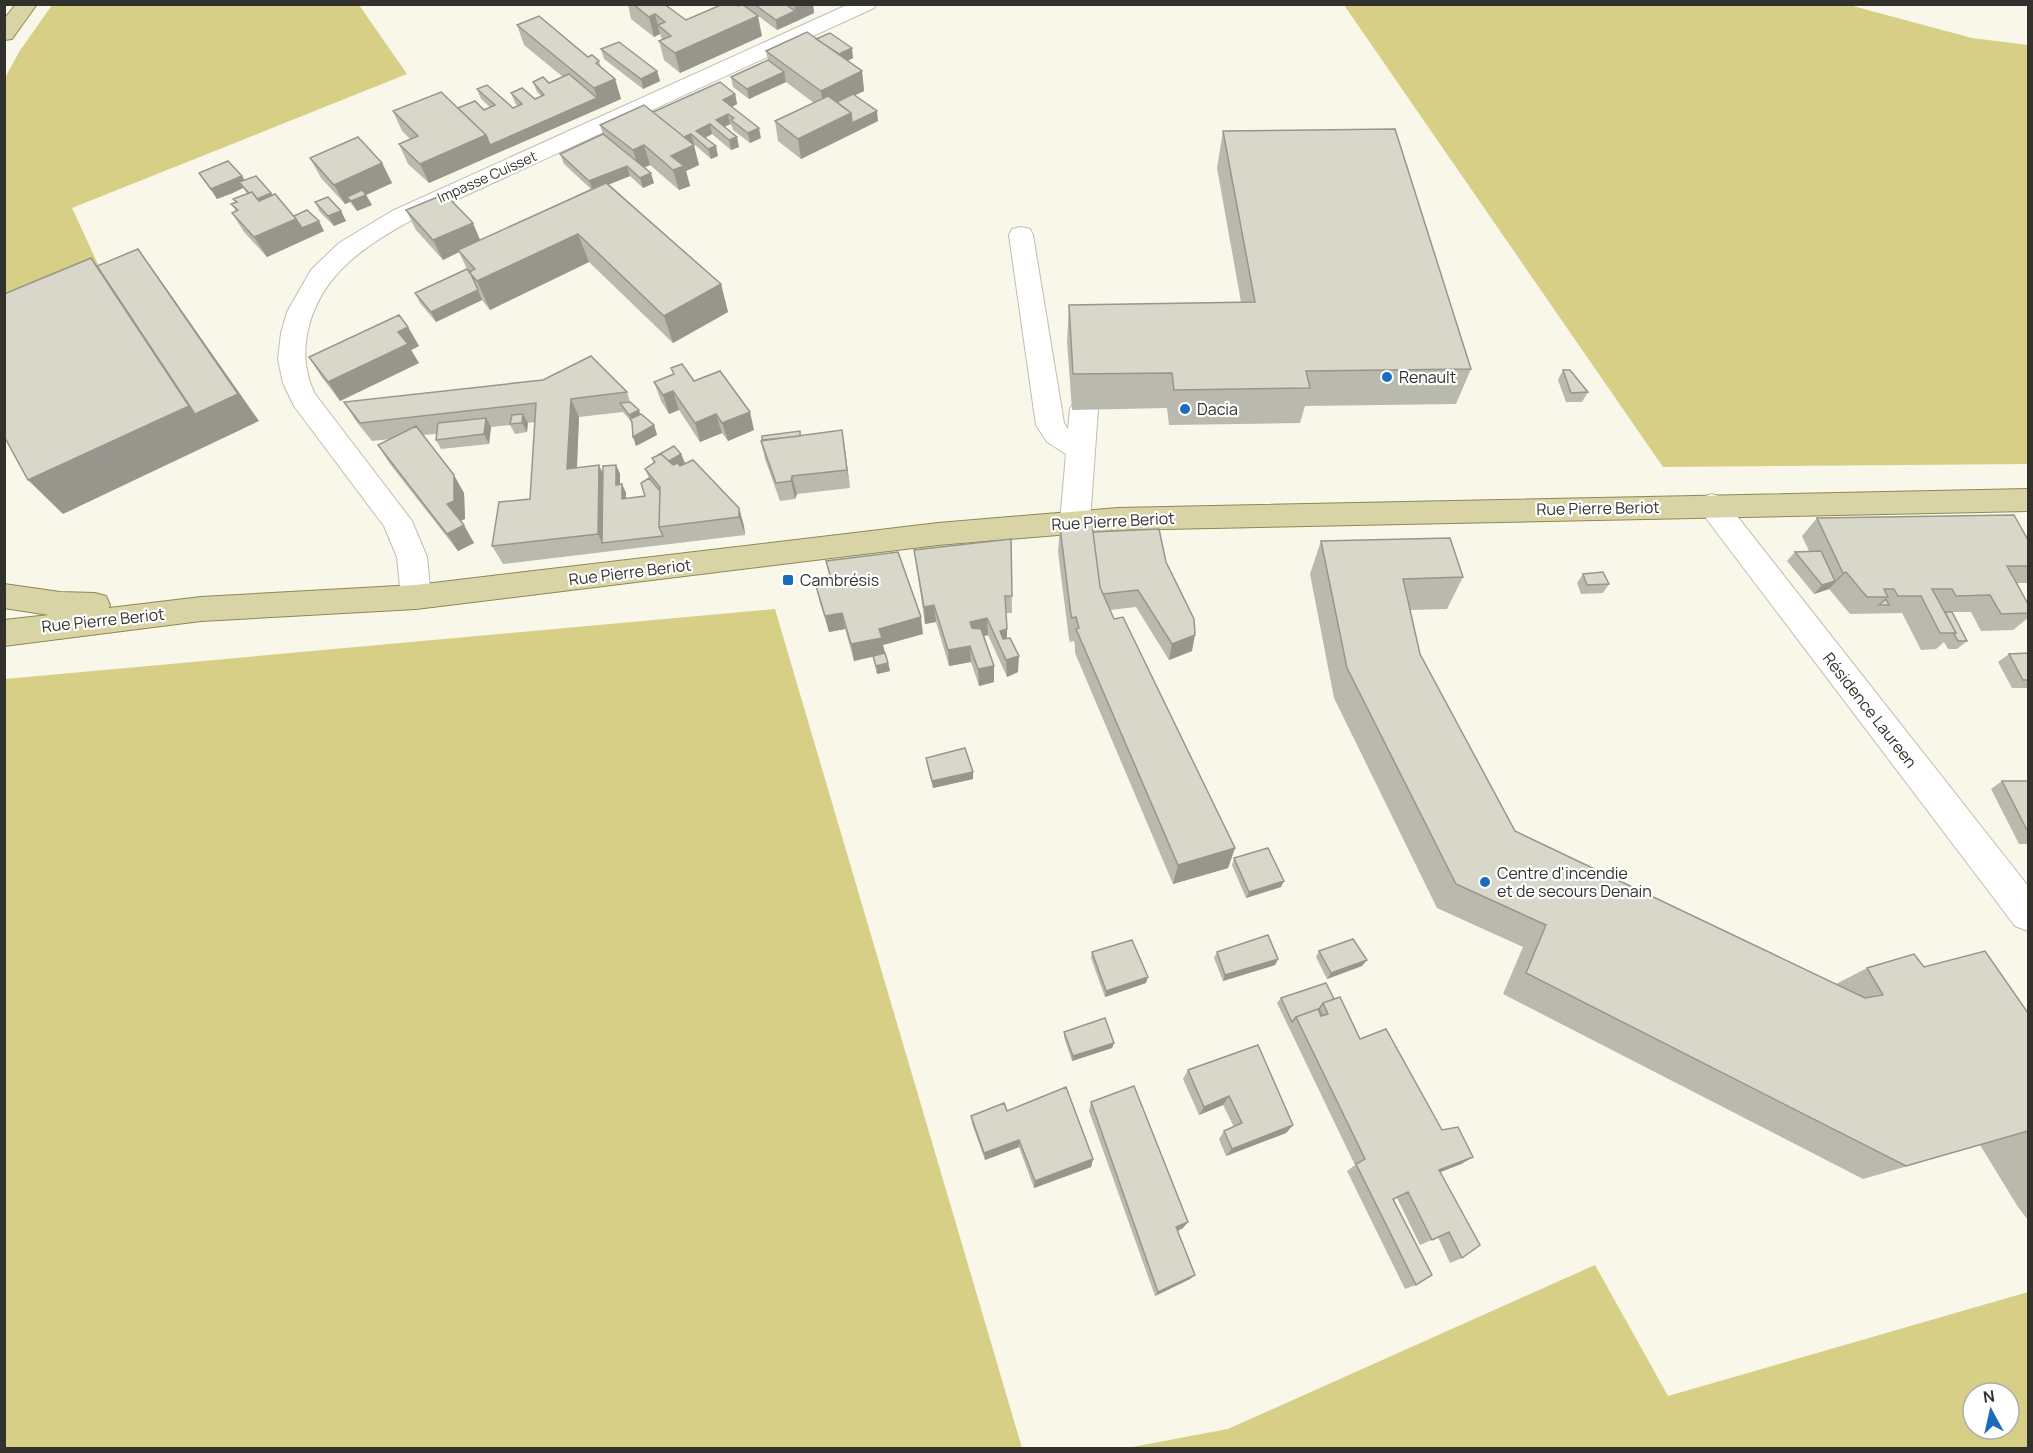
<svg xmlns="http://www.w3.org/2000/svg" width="2033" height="1453" viewBox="0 0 2033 1453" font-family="Manrope,sans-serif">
  <rect width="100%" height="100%" fill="#f8f7e9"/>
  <path fill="#d7cf86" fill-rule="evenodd" d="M52,5H359L407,74L72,208L108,286L5,324V78L19,52Z
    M1344,5H1849L1972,38L2028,45V464L1663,467Z
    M775,609L1022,1448H5V679Z
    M1595,1265L1668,1396L2028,1292V1448H1127L1228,1429ZM1973,1393H2009V1429H1973Z"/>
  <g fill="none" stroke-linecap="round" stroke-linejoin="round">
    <g stroke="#bfbeb1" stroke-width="2">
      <path id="minor" d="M849,4H877L874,8L410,221C365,246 323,273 309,326C303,349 304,372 315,394L412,521L427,557L431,597L427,606L416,609L405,606L401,597L397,557L384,526L294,406L283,383L278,359L281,333L287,312L311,270L339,243L392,211Z
        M1021,227L1030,229L1033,235L1064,423L1068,429L1070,409L1074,402L1084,399L1094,402L1098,409L1090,522L1085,530L1075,533L1065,530L1060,522L1066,454L1047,442L1036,425L1009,235L1012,229Z
        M1712,494L1722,497L2028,886V931L2015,926L1702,513L1697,505L1702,497Z"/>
    </g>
    <g stroke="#8e8854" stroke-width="2">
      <path id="major" d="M16,4H37L12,39L4,40V19Z
        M2028,489V511L1118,530L938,545L416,609L201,621L4,646V620L49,615L4,608V584L60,592L95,593L106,596L110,605L109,608L201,597L416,585L938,523L1118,508Z"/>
    </g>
    <use href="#minor" fill="#fff" fill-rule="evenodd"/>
    <use href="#major" fill="#d9d4a5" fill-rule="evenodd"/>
  </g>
  <path fill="#bab9ae" d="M628,4H664L686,20L762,36L680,73L664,60L659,41L662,40L660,34L654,37L631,19Z
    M742,4H813L814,13L777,30Z
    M517,25L599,61L601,67L615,79L621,99L429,183L408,164L399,144L410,139L402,131L393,111L458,108L484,110L490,107L481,99L477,89L513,108L518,106L515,103L511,93L535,99L541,96L537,92L533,82L549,83L563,77L524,45Z
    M816,39L853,58L848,61L862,71L864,91L855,95L878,121L801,159L778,141L775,121L814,103L786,82L749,99L733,87L731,77L768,60L766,51Z
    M601,49L657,71L660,81L643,89L604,59Z
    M735,94L737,104L732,107L761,138L750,143L733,130L732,126L730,124L725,127L739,147L731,150L712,134L705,138L718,156L711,159L694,144H693L699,165L686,171L690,186L679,190L650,165L644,167L654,183L643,188L630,176L609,184L721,284L728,312L673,343L589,262L490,310L482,300L436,322L420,303L415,293L467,269L459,252L443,260L416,230L406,210L480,240L591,189L564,164L560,154L603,134L600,125Z
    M1223,131L1471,369L1456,404L1305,406L1300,423L1169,425L1167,408L1072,410L1067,341L1069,305L1241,302L1217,168Z
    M310,158L382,163L392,183L366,195L372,205L357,211L350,202L345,204L321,178Z
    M199,173L245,180L271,193L294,216L324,231L267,257L244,232L232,213L236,211L231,204L236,202L233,199L247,194L243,188L217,199Z
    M315,202L341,211L346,221L334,226L320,212Z
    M408,327L419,346L411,350L419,363L340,401L321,376L309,357Z
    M671,368L694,381L754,430L728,441L722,433L700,442L679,410L669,414L661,401L654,382L673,374Z
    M1563,370L1588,392L1582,402H1566L1558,380Z
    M627,392L630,402L640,414L654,425L657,435L636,446L631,421L623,412L579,417L577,468L599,465L603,475L616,465L620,474V484H622L626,493V499L645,496L649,478L645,469L654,463L652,458L681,454L685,463L680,466L739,508L744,526L745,535L503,564L492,546L530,499L535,422L528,423L527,432L515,434L510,425L491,427L489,444L441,449L436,440V434L423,435L464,493L465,519L460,521L474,543L458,551L390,464L378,445L391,439L372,441L356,421L344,402Z
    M842,430L850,488L797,494L795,499L780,501L765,459L761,441Z
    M1817,518L2028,540V583H2017L2028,604V618L2013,630L1981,631L1971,612H1950L1967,641L1957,649H1948L1944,642L1936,649L1921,650L1902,613L1850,614L1829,589L1814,594L1787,561L1795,552L1809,551L1802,536Z
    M1060,527L1093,532L1166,562L1192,651L1169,660L1136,607L1110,610L1114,619L1235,848L1228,868L1173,884L1075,653V646L1074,641L1070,642L1069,639L1058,552Z
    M1011,539L1012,613H1006L1007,638L1018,672L1007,677L988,635L984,636L994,666V682L979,686L971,662L949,666L936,622L925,624L914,550Z
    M1321,541L1463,577L1447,609L1410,610L1420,654L1515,831L1836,984L1867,968L1924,967L2028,1013V1220L2018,1207L1980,1145L1863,1179L1503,994L1523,947L1437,908L1334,698L1310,574Z
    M826,561L923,634L883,645L890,671L877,674L873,656L854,661L845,629L829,632L820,603L816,586L831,582Z
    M1583,574L1609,584L1603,593L1581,594L1577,583Z
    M2028,653V688H2012L1998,662L2009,654Z
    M926,758L973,779L933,788L927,765Z
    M2002,781H2028V844H2019L1991,789Z
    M1234,858L1281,887L1246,898L1232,865Z
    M1319,951L1362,966L1327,979L1316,957Z
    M1092,952L1146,983L1105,997L1091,958Z
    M1217,952L1278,959L1275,965L1223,981L1214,958Z
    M1281,998L1334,999L1360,1039L1442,1130L1473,1157L1461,1164L1440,1172L1462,1258L1450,1263L1438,1237L1420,1245L1397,1198L1394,1200L1416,1285L1405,1289L1347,1171L1355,1165L1277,1003Z
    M1064,1032L1114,1043L1112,1048L1072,1061L1064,1037Z
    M1188,1070L1293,1125L1286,1133L1226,1156L1219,1139L1224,1131L1234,1127L1223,1105L1199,1115L1183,1079Z
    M1091,1102L1183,1228L1178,1231L1190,1279L1155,1296L1089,1111Z
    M1007,1111L1093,1159L1091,1167L1034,1188L1019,1147L985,1160L972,1124L971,1116Z"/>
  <path fill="#97968d" d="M794,4H813L814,13L797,21Z
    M795,11L797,21L777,30L776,20Z
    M655,14L660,34L654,37L649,17Z
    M758,16L762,36L680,73L675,53Z
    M852,48L853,58L834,67L832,57Z
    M657,71L660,81L643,89L641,79Z
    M862,71L864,91L824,110L821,91Z
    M784,72L786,82L749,99L747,89Z
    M615,79L621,99L429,183L420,164L486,135L597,98L594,88Z
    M735,94L737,104L726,110L723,100Z
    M877,111L878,121L801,159L798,139L851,113Z
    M728,114L730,124L718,130L716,120Z
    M710,124L712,134L699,141L696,131Z
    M759,128L761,138L750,143L748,133Z
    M691,134L694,144L684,148L682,138Z
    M737,137L739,147L731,150L729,140Z
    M644,145L650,165L639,170L633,150Z
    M694,145L699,165L686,171L690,186L679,190L673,170L671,156Z
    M716,146L718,156L711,159L708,149Z
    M382,163L392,183L366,195L372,205L357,211L351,201L347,197L350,202L345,204L334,185Z
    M627,166L630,176L593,191L589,181Z
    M651,173L654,183L643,188L640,178Z
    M242,176L248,186L239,182L243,188L233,193L217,199L211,189Z
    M271,193L277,203L261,210L255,200Z
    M341,211L346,221L334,226L328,216Z
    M296,219L319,221L324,231L267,257L254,237Z
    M473,223L481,242L458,250L459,252L443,260L433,240Z
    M578,234L589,262L490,310L477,281Z
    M138,249L159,278L259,421L63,514L28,480L91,258L119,295Z
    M721,284L728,312L673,343L664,316Z
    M478,290L482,300L436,322L431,312Z
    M408,327L419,346L411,350L419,363L340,401L328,382L398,332Z
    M673,391L679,410L669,414L663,395Z
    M571,399L579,417L576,487L567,469Z
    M639,410L642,420L633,424L629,415Z
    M750,412L754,430L728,441L722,423Z
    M523,414L528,423L527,432L522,423Z
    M716,414L722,433L700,442L695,423Z
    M486,418L491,427L489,444L484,434Z
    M654,425L657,435L636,446L633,437Z
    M842,430L845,449L850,488L847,470Z
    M681,454L685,463L668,472L665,463Z
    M599,465L607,483L602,543L598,534Z
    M616,465L620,474V494L616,485Z
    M454,475L464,493L465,519L458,522L447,504Z
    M792,476L797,494L795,499L791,481Z
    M622,484L626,493V508L622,499Z
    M739,508L744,526L745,535L739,517Z
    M464,525L474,543L458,551L447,534Z
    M1846,572L1829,589L1814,594L1822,585L1835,581L1843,573Z
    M934,605L936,622L925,624L924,607Z
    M842,613L845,629L829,632L825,616Z
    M921,617L923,634L883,645L885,654L854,661L851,644L879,629Z
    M987,618L988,635L971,639L970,622Z
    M1007,629V646L1001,648L1000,631Z
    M1195,635L1192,651L1169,660L1172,644Z
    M970,646L971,662L949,666L948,650Z
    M1019,656L1018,672L1007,677L1006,660Z
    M888,663L890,671L877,674L876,666Z
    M994,666V682L979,686L978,669Z
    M973,772V779L933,788L932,781Z
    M1235,848L1228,868L1173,884L1178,865Z
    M1284,881L1281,887L1246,898L1249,892Z
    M1278,959L1275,965L1223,981L1225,975Z
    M1367,960L1362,966L1327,979L1331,973Z
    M1148,977L1146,983L1105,997L1106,991Z
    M1114,1043L1112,1048L1072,1061L1073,1056Z
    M1229,1096L1223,1105L1199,1115L1204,1107Z
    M1293,1125L1286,1133L1226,1156L1232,1149Z
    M1019,1140V1147L985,1160L984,1153Z
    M1473,1157L1461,1164L1428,1177L1439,1170Z
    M1093,1159L1091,1167L1034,1188L1035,1181Z
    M1188,1222L1183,1228L1172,1233L1176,1227Z
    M1195,1275L1190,1279L1155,1296L1158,1292Z"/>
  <path fill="#d8d7ca" stroke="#97968d" stroke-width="1.5" d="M633,4H664L686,20L723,4H736L738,6L742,4L758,16L675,53L659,41L671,36L658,25L665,22L655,14L649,17Z
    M754,4H785L795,11L776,20Z
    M539,16L588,57L592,55L599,61L596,63L615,79L594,88L517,25Z
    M807,32L862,71L821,91L766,51Z
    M830,33L852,48L839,54L816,39Z
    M619,42L657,71L641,79L601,49Z
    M768,60L784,72L747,89L731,77Z
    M569,74L597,98L490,145L486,135L458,108L475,101L484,110L495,105L477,89L487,85L513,108L522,104L511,93L522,88L535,99L544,95L533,82L543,77L549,83Z
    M720,82L735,94L723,100L759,128L748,133L731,120L734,118L728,114L716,120L737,137L729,140L710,124L696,131L716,146L708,149L691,134L684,137L653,112Z
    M441,92L486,135L420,164L399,144L418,136L393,111Z
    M853,94L877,111L852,123L851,113L837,102Z
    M828,96L851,113L798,139L775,121Z
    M644,105L694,145L671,156L684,166L673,170L644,145L633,150L600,125Z
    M1395,129L1471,369L1306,371L1310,388L1174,390L1172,373L1073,374L1069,305L1255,302L1223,131Z
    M603,134L651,173L640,178L627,166L589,181L560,154Z
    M358,137L382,163L334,185L310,158Z
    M228,161L242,176L211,189L199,173Z
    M256,176L271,193L257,199L252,192L249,193L239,182Z
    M606,183L721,284L664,316L578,234L477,281L469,272L475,269L458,250Z
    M362,190L366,195L351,201L347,197Z
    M252,192L259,201L275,194L296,219L254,237L232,213L238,210L231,204L237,202L233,199Z
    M445,194L473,223L433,240L406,210Z
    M328,197L341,211L328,216L315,202Z
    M307,210L319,221L302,228L294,216Z
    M138,249L238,394L195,414L97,266Z
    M91,258L189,406L28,480L4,436V294Z
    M467,269L470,272L478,290L431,312L415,293Z
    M399,315L408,327L398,332L408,344L328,382L309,357Z
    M591,356L627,392L571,399L567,469L599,465L598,534L492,546L499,502L530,499L536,403L360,423L344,402L543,380Z
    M682,364L694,381L720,371L750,412L722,423L716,414L695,423L673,391L663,395L654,382L674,374L671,368Z
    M1563,370H1570L1588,392L1571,393Z
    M630,402L639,410L629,415L620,403Z
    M523,414L522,423L510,424L512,415Z
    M641,414L654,425L633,437L632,422L630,419Z
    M486,418L484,434L436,440L438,423Z
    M416,426L454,475V501L447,504L464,525L447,534L378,445Z
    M842,430L847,470L792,476L791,481L776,483L761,441Z
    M800,431V436L762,440V436Z
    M674,446L681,454L669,461L661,454L658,455Z
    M661,454L673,465L678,463L680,466L693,460L739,508V517L659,527L660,487L645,469L655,462L652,458Z
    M616,465V485L622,484V499L645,496L641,483L649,478L660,491L659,527L663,536L602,543L603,466Z
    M2014,515L2028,540V566H2007L2028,604V613L2001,614L1990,595L1956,596L1952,589H1932L1956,633H1940L1921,596H1898L1894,589H1884L1888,597H1867L1846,572L1843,573L1817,518Z
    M1092,524L1100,587L1114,619L1123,617L1235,848L1178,865L1076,629L1079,628L1076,617L1072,618L1071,615L1060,527Z
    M1159,529L1166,562L1194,619L1195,635L1172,644L1138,590L1103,594L1100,587L1093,532Z
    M1450,538L1463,577L1403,579L1420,654L1515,831L1865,998L1883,995L1867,968L1914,954L1924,967L1985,951L2028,1013V1131L1906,1166L1526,973L1546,925L1456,884L1347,668L1321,541Z
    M1011,539L1012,596H1005L1007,629L1000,631L1003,639L1010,638L1019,656L1006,660L987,618L970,622L972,628L981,629L994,666L978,669L970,646L948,650L934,605L924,607L914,550Z
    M1821,551L1835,581L1822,585L1795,552Z
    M898,552L921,617L879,629L882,638L851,644L842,613L825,616L816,586L832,582L826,561Z
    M1603,572L1609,584L1587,585L1583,574Z
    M1886,599L1889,605H1879Z
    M1945,612H1952L1967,641H1958L1954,634L1956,633Z
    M885,653L888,663L876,666L873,656Z
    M2028,653V680H2023L2009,654Z
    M965,748L973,772L932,781L926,758Z
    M2002,781H2028V832Z
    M1268,848L1284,881L1249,892L1234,858Z
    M1268,935L1278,959L1225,975L1217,952Z
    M1353,939L1367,960L1331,973L1319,951Z
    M1132,940L1148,977L1106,991L1092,952Z
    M1326,983L1334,999L1323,1003L1319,1009L1322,1015L1321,1016L1318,1009L1296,1017L1292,1022L1281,998Z
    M1340,997L1360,1039L1386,1029L1442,1130L1458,1127L1473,1157L1439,1170L1480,1245L1462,1258L1449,1232L1432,1240L1408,1192L1393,1199L1432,1275L1416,1285L1356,1164L1365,1159L1296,1017L1318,1009L1321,1016L1328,1014L1323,1003Z
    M1105,1018L1114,1043L1073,1056L1064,1032Z
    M1258,1045L1293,1125L1232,1149L1224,1131L1242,1123L1229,1096L1204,1107L1188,1070Z
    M1134,1086L1188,1222L1176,1227L1195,1275L1158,1292L1091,1102Z
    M1066,1087L1093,1159L1035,1181L1019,1140L984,1153L971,1116L1004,1103L1007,1111Z"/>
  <g fill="#1d6cbb" stroke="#fff" stroke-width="2">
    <circle cx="1387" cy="377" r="6"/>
    <circle cx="1185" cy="409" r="6"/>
    <rect x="782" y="574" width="12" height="12" rx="3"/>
    <circle cx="1485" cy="882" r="6"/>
  </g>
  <g text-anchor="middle" stroke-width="4.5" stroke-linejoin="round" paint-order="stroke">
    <g font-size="14" fill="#32312c" stroke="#fff">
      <text transform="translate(487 177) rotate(-24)" y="5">Impasse Cuisset</text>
    </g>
    <g font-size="16" fill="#32312c" stroke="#fff" text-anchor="start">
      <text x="1399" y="383">Renault</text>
      <text x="1197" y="415">Dacia</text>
      <text x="800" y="586">Cambrésis</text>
      <text x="1497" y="879">Centre d'incendie<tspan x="1497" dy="18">et de secours Denain</tspan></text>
    </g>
    <g font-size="16" fill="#32312c" stroke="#fff">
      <text transform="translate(1598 508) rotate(-1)" y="6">Rue Pierre Beriot</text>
      <text transform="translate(1113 521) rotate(-3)" y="6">Rue Pierre Beriot</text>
      <text transform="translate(630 572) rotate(-7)" y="6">Rue Pierre Beriot</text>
      <text transform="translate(103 620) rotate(-6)" y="6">Rue Pierre Beriot</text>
      <text transform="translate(1870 710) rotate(52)" y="6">Résidence Laureen</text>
    </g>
  </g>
  <rect width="2033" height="1453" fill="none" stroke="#32312c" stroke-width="12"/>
  <g transform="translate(1991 1411) rotate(352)"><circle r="28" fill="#ffffff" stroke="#adadab" stroke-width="1.5"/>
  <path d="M0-4.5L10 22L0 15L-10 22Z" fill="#1d6cbb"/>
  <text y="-9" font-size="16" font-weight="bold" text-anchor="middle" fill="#32312c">N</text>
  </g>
</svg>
